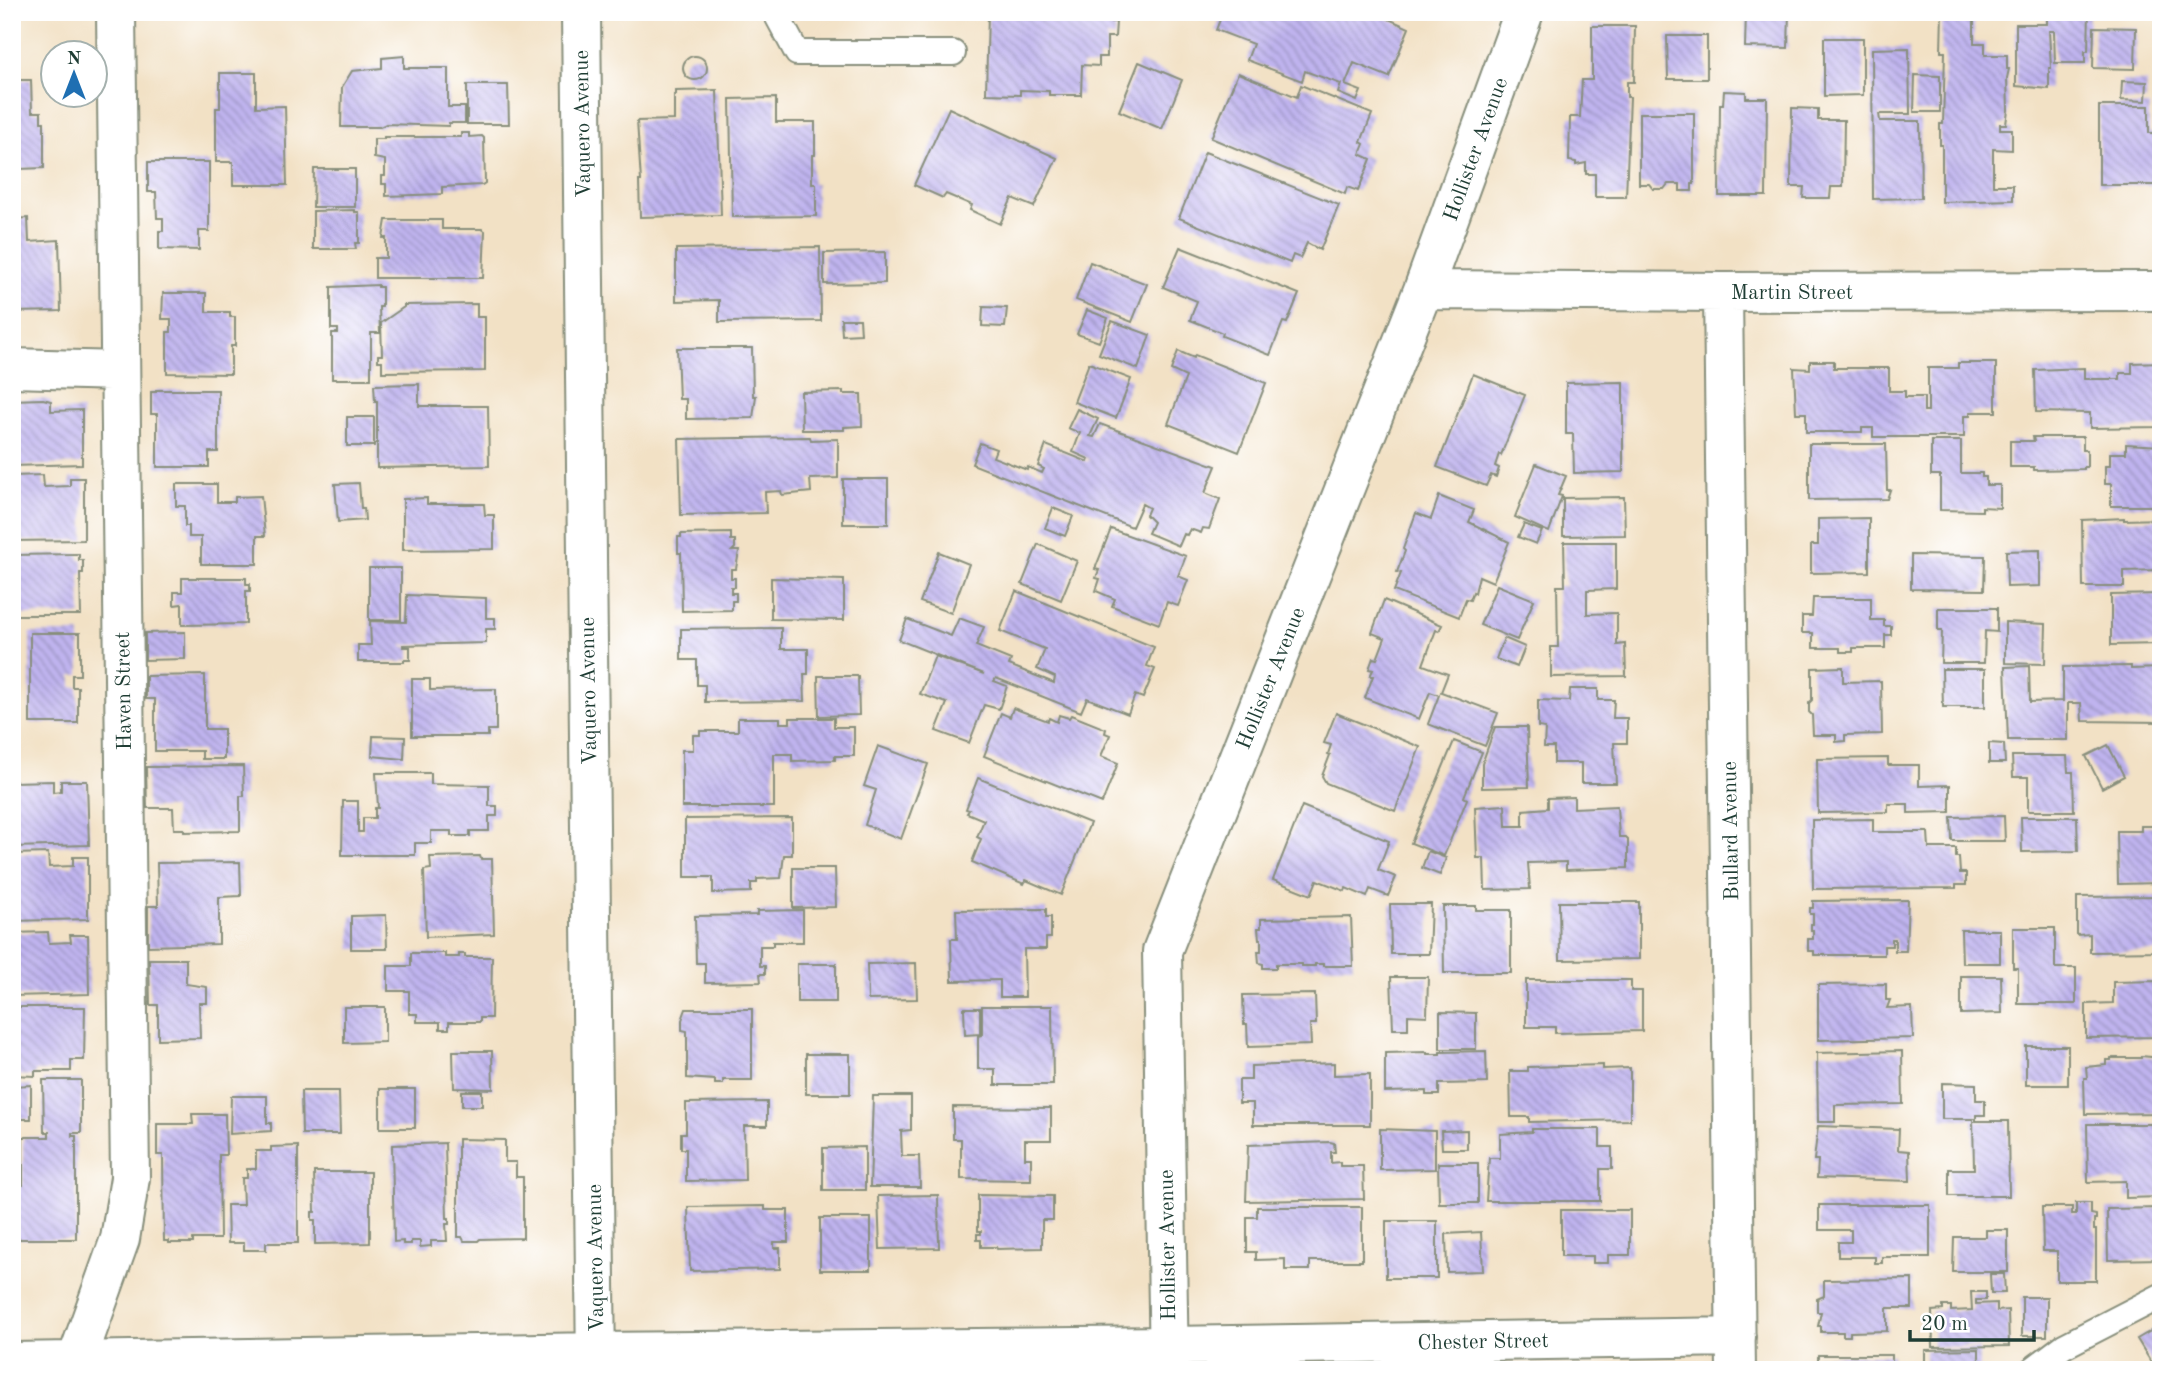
<svg xmlns="http://www.w3.org/2000/svg" width="2173" height="1382" viewBox="0 0 2173 1382" font-family="'Old Standard TT',serif">
  <defs>
    <pattern id="building-back-hatch" width="6" height="6" patternUnits="userSpaceOnUse" patternTransform="scale(1.75)"><rect width="6" height="6" fill="#c0b4ef"/><path d="M-1 5l2 2M0 0l6 6M5-1l2 2" fill="none" stroke="#9b94c2"/></pattern>
  </defs>
  <rect width="100%" height="100%" fill="#fff"/>
  <filter id="ink" filterUnits="userSpaceOnUse"><feTurbulence type="fractalNoise" baseFrequency=".0143" numOctaves="2"/><feDisplacementMap in="SourceGraphic" scale="14" xChannelSelector="R" yChannelSelector="G"/><feConvolveMatrix kernelMatrix="1 2 1 2 8 2 1 2 1" color-interpolation-filters="sRGB"/></filter>
  <filter id="wash" filterUnits="userSpaceOnUse"><feTurbulence type="fractalNoise" baseFrequency=".00686" numOctaves="4" result="noise"/><feDisplacementMap in="SourceGraphic" scale="28" xChannelSelector="R" yChannelSelector="G"/><feGaussianBlur stdDeviation="1.57" result="paint"/><feColorMatrix in="noise" values="0 0 0 0 0 0 0 0 0 0 0 0 0 0 0 0 0 1.4 0 .05"/><feComposite in="paint" operator="in"/></filter>
  <g filter="url(#wash)">
    <rect width="100%" height="100%" fill="#f2e1c5"/>
    <g id="blocks">
      <path fill="url(#building-back-hatch)" d="M988,12H1107V22H1116L1115,37H1107V57H1099V66L1082,65L1081,95H1049V91L1020,90V95L986,94Z
        M1223,12H1373L1409,28L1389,77L1354,63L1345,85L1361,91L1357,101L1338,93L1341,84L1305,71L1302,81L1247,60L1253,44L1216,30Z
        M1746,12H1789L1788,48L1745,47Z
        M1942,12H1974V43H1985V55H2007V69H2009L2007,78L2008,110L2006,124H2000V129H2012V150L1993,149V185H2013V200L1942,202V145H1940V124H1943L1945,52H1941Z
        M2054,12H2089L2088,51H2085V63H2055L2054,31H2049L2051,68H2049V89L2016,86V24H2047V14Z
        M1592,26H1635L1634,82H1627V97H1630L1626,197H1595V174H1586V163L1576,165V162L1569,161L1570,117H1580L1582,80H1592Z
        M2094,27L2136,28L2135,69L2093,68Z
        M1667,36H1707V79H1668Z
        M1824,38H1863V95L1824,96Z
        M1909,48L1910,114H1879L1880,121H1920L1921,198L1873,199L1872,49Z
        M404,56V68H448V107H465V123H449V126L386,124L380,127H341L342,87L352,71L382,68V58Z
        M683 68a12 12 0 1 1 24 0a12 12 0 1 1-24 0Z
        M1139,62L1182,80L1162,129L1119,111Z
        M220,73H256V107L285,106L287,185H233V162H216V108H220Z
        M1238,73L1297,97L1301,85L1372,114L1361,142L1364,144L1360,154L1371,159L1358,191L1347,187L1345,194L1211,138Z
        M1915,75L1940,76V112H1914Z
        M12,80H31L32,112H41V122H44V168L19,169V162H12Z
        M2122,81L2147,82L2146,101L2121,100Z
        M467,85H508L509,124H467Z
        M717,90L721,215L640,217L639,181H641L637,121L674,120V95H676V91Z
        M1724,91L1746,92V98H1767L1766,196H1719L1720,104H1723Z
        M776,98V122H815V155H812V184H816V216L732,217L730,99Z
        M2099,106H2149V133H2161L2160,185H2099Z
        M949,108L1057,158L1034,207L1012,198L1000,224L970,210L972,205L946,194L943,198L914,185Z
        M1792,108L1818,109V120H1844L1843,187H1831L1830,198H1803L1804,187H1791Z
        M1639,113H1694V184H1692V191H1680V184H1668L1664,189H1653L1649,184H1639Z
        M461,133H469V137L482,136L484,138L485,183L482,185L442,187V194L386,196V184H382V176H385V160L374,158V139H384V137H461Z
        M1205,152L1339,205L1320,250L1307,243L1300,258L1293,255L1290,263L1179,218Z
        M148,162H209V231H199V250L159,249V231H163V218H157L156,192H148Z
        M314,169H355V207H313Z
        M355,210V212H359V243H355L356,249H313V211Z
        M28,218L29,242L59,240L61,311L12,312V219Z
        M386,220H442V229H482L485,231L483,278H375V258H386V238H383Z
        M820,247L821,321L719,322V300L676,301V249Z
        M1180,247L1299,294L1287,323L1283,322L1270,355L1222,336L1223,333L1190,320L1197,301L1163,287Z
        M885,252V283L824,284V253Z
        M1090,262L1147,284L1132,322L1076,300Z
        M378,285V287H382V307H379L380,333H371V379H332V333H338V329H331V287Z
        M163,293H206V312H230V317H235V346H231V374L167,373V332H171V319H162Z
        M477,304V317H485V371L382,372V361H378V355H382L381,323L404,307V305Z
        M983,307L1007,308L1005,327L982,326Z
        M1087,310L1108,318L1099,342L1077,334Z
        M841,319H860L861,334L842,335Z
        M1112,321L1150,335L1138,369L1099,354Z
        M677,348H752L753,396H756L753,418L686,419V399H679Z
        M1178,351L1194,358L1195,355L1266,383L1239,452L1168,424L1186,377L1171,370Z
        M1810,361H1834V368H1889V391H1905V397H1924V411H1928V368H1958V363H1996V412H1970V416H1964V437H1873V428H1862V432H1806V413H1796L1794,368L1810,369Z
        M2161,362V427L2090,428V413L2036,412L2035,370L2084,368V379H2120V373H2132V363Z
        M1089,363L1131,379L1116,418L1074,402Z
        M1473,374L1525,395L1501,455L1499,454L1495,466L1499,468L1496,477L1491,475L1486,486L1437,467Z
        M1623,382V472L1574,473L1573,434H1566V383Z
        M419,384V406H488L489,466L377,468V401H375L374,385Z
        M156,390H218V452H209V467H157V414H151V392H156Z
        M843,391V394H861L862,426L844,427V430H802L801,392Z
        M43,399L51,401V411L82,410V464L12,466V400Z
        M1077,409L1098,419L1090,436L1094,437L1100,424L1216,466L1205,493L1220,499L1209,529L1203,528L1201,533L1190,529L1187,535L1184,534L1179,546L1148,533L1153,522L1146,515L1149,508L1142,504L1132,527L972,464L980,443L996,449L993,457L1027,470L1028,467L1042,473L1044,469L1038,466L1046,445L1088,462L1089,459L1073,452L1080,433L1068,428Z
        M347,417H374V446H347Z
        M810,437L811,440L838,439V478L810,479L811,492L782,495L781,491L765,492L766,513L681,515L679,439Z
        M2033,437H2083V450H2087V467H2084V469L2034,470V467H2010V441H2034Z
        M1931,441H1961V473H1982V477H1986V485H2000V508L1982,507V511L1940,510V475H1931Z
        M1809,444H1886L1887,490H1890L1887,499L1809,500Z
        M2126,444L2161,446V506H2111V484H2105V466H2110V453H2126Z
        M1536,464L1566,476L1558,495L1562,496L1549,532L1515,517Z
        M43,475L44,487L70,486V478H84V540L12,541V476Z
        M843,479H888V524H843Z
        M359,483L361,508H364L365,520L338,522L335,484Z
        M176,484H217V502H235V497L261,496L265,536H257V564H201V537H189V526H185V506H176Z
        M1439,496L1474,510L1469,522L1509,542L1493,582L1479,576L1475,593L1473,592L1470,600L1466,599L1459,617L1394,591L1401,573L1397,572L1405,551L1403,549L1416,513L1431,519Z
        M1624,497L1625,535L1563,536V498Z
        M427,498V504H484L485,515H494V549L403,550V499Z
        M1053,508L1073,516L1065,536L1045,528Z
        M1869,518V572L1811,573V545H1818V519Z
        M2124,518V520L2161,519V570L2124,571V587H2083L2082,520Z
        M1524,524L1542,531L1536,544L1518,537Z
        M1111,529L1186,556L1178,576L1188,580L1178,606L1167,602L1159,624L1112,606L1115,599L1096,591L1100,579L1096,578L1099,570L1095,569Z
        M731,533V540H735V548L732,551H739L736,569H731V578H735V587H731V593H736V601H732V610L682,611L681,553H678V537H681V534Z
        M1564,542H1616V589L1587,590V614L1617,613V645L1625,644L1626,676L1551,677V647H1558L1557,586H1565Z
        M1038,544L1077,561L1061,600L1022,584Z
        M2040,550V586L2007,587L2006,551Z
        M939,552L969,564L951,613L920,602Z
        M79,554V560H83V573H80L81,615H12V555Z
        M1911,555L1985,556L1984,590L1911,589Z
        M369,568H401V620H369Z
        M182,578H246V584H250V591H246V624L182,625V604L174,605V592H182Z
        M771,578L844,580V620L771,619Z
        M1497,585L1534,600L1517,640L1480,625Z
        M1016,591L1154,647L1147,666L1155,669L1143,698L1135,695L1128,714L1087,698L1081,712L996,678L994,681L1007,686L999,709L984,705L969,743L936,731L947,703L920,694L935,656L984,674L899,640L907,619L951,636L959,618L984,627L976,646L1011,660L1009,665L1054,683L1055,677L1037,669L1045,649L1000,631Z
        M2161,594V644L2111,645V595Z
        M407,595L486,598V618H495V629H486V643L403,645V647H410V660H404V662H358V645H371L370,621L406,622Z
        M1813,598H1871V620H1884V626H1891V635H1885V648H1853V652H1840V648H1813V633H1802V616H1812Z
        M1384,600L1442,625L1439,631L1436,630L1423,665L1448,674L1441,692L1498,713L1485,746L1428,724L1439,695L1430,692L1419,719L1365,698L1373,676H1370L1373,670L1369,669L1373,658L1377,659L1385,638L1372,633Z
        M1938,608H1997V632L1985,631L1984,663H1941L1942,631H1938Z
        M2005,622L2046,624L2045,664L2005,663Z
        M781,628V649H808V674H804L805,701L705,702V685H697V660H681V629Z
        M185,632V659L145,660V633Z
        M30,633H80V675H72V687H78V723H30Z
        M1504,638L1525,647L1517,667L1496,659Z
        M2029,666L2030,702L2063,701V667L2131,666V669L2161,668V722L2082,721L2081,703H2068V740H2008L2005,667Z
        M1843,667V682L1881,681L1882,734L1845,735V741L1836,742V735H1813L1812,715L1809,712V703L1812,700V668Z
        M1942,669H1985V707H1943Z
        M205,675V729H224V759H202V751H155V699H146V676Z
        M818,676H858L859,715L819,716Z
        M412,679H430V690L496,689V730H488V736H412Z
        M1570,689H1598V700H1614L1613,718H1627V743H1614L1616,783H1581V763H1554V747H1544L1545,728L1538,727V700L1569,701Z
        M1013,708L1048,721L1049,718L1057,722L1059,715L1069,718L1071,715L1106,729L1105,733L1110,735L1101,756L1118,763L1102,803L984,756L1001,713L1010,717Z
        M1336,713L1420,747L1395,811L1326,783L1322,776L1330,755L1328,754L1331,745L1324,743Z
        M738,718H780V723H790V718H834V727H854V756H835V760L792,761V754H774V807H682V750H693V735H700V731H738Z
        M1495,727H1527L1529,787L1482,788V764Z
        M373,736L405,737L404,759L372,756Z
        M1454,741L1482,752L1464,797L1467,799L1444,856L1411,843Z
        M1989,743L2004,744L2005,763H1989Z
        M2108,745L2124,776L2102,788L2086,756Z
        M878,746L928,764L901,839L865,825L876,790L864,786Z
        M2012,756H2067L2068,772H2073L2074,811H2028V777H2013Z
        M1888,758V765H1919V786L1950,785V812L1908,813V804H1888V812L1818,813L1817,759Z
        M243,766L244,796H240V831L184,832V829H174L173,808H147L146,767Z
        M376,773H431V784L489,785V806H497V816H489V831H470V836H451V831H431V843H415V855H342L343,801H358V832H363V818H375V808H378Z
        M978,778L1090,823L1061,895L1026,880L1024,884L972,862L981,839L977,837L984,820L967,813L969,810L966,809Z
        M53,781V792L61,791V781H87L89,845L12,847V782Z
        M1574,797V808L1617,806L1619,837H1625L1628,840V868L1566,870V862L1528,863L1530,889L1485,890L1484,858H1477L1475,807L1505,805L1506,826H1523V810L1548,808V798Z
        M1302,806L1389,841L1378,870L1396,877L1388,896L1370,889L1367,897L1346,888L1345,891L1317,880L1311,895L1273,880Z
        M2004,816L2005,841H1952L1951,817Z
        M2021,817H2077L2078,851L2022,852Z
        M792,818V855H784L781,878L757,879V883H751V892L713,893V877H685V819Z
        M1873,819V832H1928L1929,848H1956V857H1959L1960,873H1966V885H1956V888L1813,889L1812,820Z
        M2141,826H2154V830H2161V883L2118,884L2117,831H2141Z
        M1428,851L1446,858L1440,875L1422,868Z
        M48,853L49,867L73,866V857H88V919L12,921V854Z
        M480,856L481,859H492L494,934L426,937L424,870L431,869L430,857Z
        M240,862L241,896L219,897V944L148,946V906H158L157,863Z
        M793,868H835L836,907L793,908Z
        M2161,896V951L2090,952V934L2077,935V897Z
        M1908,900L1906,951H1895V939H1892V946H1884V955H1814V951H1808V939H1813V930H1811V924H1813V914H1810V908H1813V901Z
        M1559,902H1639V959L1560,960Z
        M1390,904H1431L1429,954H1391Z
        M1443,906H1476V910H1511V973H1444Z
        M1046,909V917H1051V938H1046V949H1024L1025,997H1000V980L952,981L951,939H957L956,910Z
        M803,910V942H773V946H760V966H765V974H760L761,982L705,983V963H696L695,916L757,915V911Z
        M386,915L387,949H351V916Z
        M1351,917L1353,966H1323V964H1315V966H1302V964H1276V968H1263V964L1259,963L1258,951H1261V939H1259L1258,928H1261V919Z
        M2013,928H2055V968H2076V1004H2018V968H2013Z
        M1961,930H2000V963H1962Z
        M48,932L49,943L71,942L70,935H88L89,994L12,996V933Z
        M411,953H445V957H459V954H465V957H492L491,1018H480V1022H449V1029H440V1022H417V1014H409V991H388V966H411Z
        M149,959H186V984L207,987V1003H199L200,1038L158,1039V1005H150Z
        M916,963L917,999L868,1000L867,964Z
        M797,964H836V1002H797Z
        M1961,976H2001L2002,1013L1961,1014Z
        M1391,977H1428L1427,1016L1408,1015V1029H1393Z
        M1526,980H1631V991H1642V1031L1555,1033V1027H1526Z
        M2161,981V1037L2086,1038V1004L2113,1003V982Z
        M1886,984V1000H1890L1887,1008L1912,1007L1913,1038L1818,1040V985Z
        M1315,994L1316,1024H1310L1311,1045L1248,1047L1247,1024H1244L1243,995Z
        M982,1006H1052L1053,1085H995V1069H978V1036L982,1035Z
        M12,1007H85L84,1060H71V1071H35V1076L12,1075Z
        M344,1007H385V1042L344,1043Z
        M964,1008H980V1034L965,1035Z
        M686,1009H752V1080H723V1084H715V1080L687,1078V1031L682,1030V1020Z
        M1440,1012L1476,1013V1049H1440Z
        M2026,1046H2068V1085H2026Z
        M453,1051H492L493,1089L454,1088Z
        M1486,1051L1487,1083L1439,1084V1095H1426V1091L1385,1092V1053L1427,1052V1054H1440V1052Z
        M1902,1051L1903,1104L1835,1105V1122H1818L1817,1053Z
        M806,1054H850V1094H806Z
        M2141,1056L2161,1058V1113L2085,1114L2084,1078H2087L2086,1067L2106,1065V1060H2111V1058H2141Z
        M1334,1063V1075L1370,1074V1125H1253V1103H1239V1080H1251V1066Z
        M1603,1065V1069L1630,1068V1120L1529,1122V1117H1511L1510,1071H1528V1067Z
        M43,1080H81V1133H72V1136H76V1239H12V1185H23V1137H49V1132H44Z
        M1942,1083L1976,1084V1100H1985V1115H1976V1121H2008L2009,1196H1949V1169H1974L1973,1119H1942Z
        M31,1085V1119H16V1129H12V1086Z
        M380,1089H415V1128H380Z
        M301,1091H339L340,1134H302Z
        M462,1091H482V1106H462Z
        M231,1096H267V1123H271V1131L230,1134Z
        M873,1096H911V1130L901,1131L902,1156H919L920,1187H870Z
        M767,1102V1126H744L745,1180L686,1181V1149H681V1133H686V1103Z
        M953,1107L1051,1108V1140H1025V1158H1031V1180L961,1179V1139H953Z
        M192,1114H225L226,1155H219L220,1239H193V1243H169V1241H164L163,1155H157V1124H193Z
        M2087,1124H2161V1197L2126,1198V1181L2088,1182Z
        M1818,1126L1899,1129L1898,1150L1909,1151L1910,1181L1817,1178L1818,1160H1814Z
        M1380,1129L1435,1131V1169L1380,1170Z
        M1532,1129H1600V1147H1612V1169H1600V1201H1486L1489,1158H1500V1134L1532,1132Z
        M1467,1130V1149H1442L1441,1131Z
        M458,1139L505,1140V1162H516V1177H523V1238L480,1239L478,1241H464L462,1237H458Z
        M1330,1142L1334,1143L1335,1152H1331V1163L1340,1162V1166H1363L1364,1199L1246,1201L1248,1145Z
        M445,1143L447,1218H449V1224H446L447,1241H431V1246L420,1247V1241H411V1244H403V1241L394,1242L392,1145Z
        M298,1146V1243H266V1250H244V1243H228L227,1205H243L242,1178H247V1169H256V1151H271V1147Z
        M865,1147V1190H823V1148Z
        M1438,1163H1478V1203H1439Z
        M314,1172H370V1243L315,1244V1220H312V1212H315Z
        M938,1195L939,1248L880,1249L878,1196Z
        M978,1195L1053,1196V1220H1042V1248L997,1249L996,1247H981V1240H977V1234H981V1231H978Z
        M2076,1203H2091V1214L2096,1215V1219H2094V1230H2096V1281H2057V1251H2043L2042,1207H2072V1214H2076Z
        M1819,1205H1930V1257H1882V1263H1875V1257H1838V1242H1851V1230H1819Z
        M765,1206V1210H788V1242H774V1248H780V1269L690,1271L688,1207Z
        M1257,1207H1362V1261H1310V1270H1285V1259L1256,1260V1252H1247V1217H1257Z
        M2161,1208V1259L2108,1260L2107,1209Z
        M1561,1210H1630V1255H1608V1263H1593V1256H1561Z
        M820,1218H871V1270H820Z
        M1386,1221H1437V1278H1386Z
        M1986,1230H2008V1272H1953L1954,1237H1986Z
        M1481,1232L1483,1271L1447,1272L1446,1234Z
        M1990,1274H2004L2005,1293H1991Z
        M1912,1279V1308H1887V1331L1850,1332V1336H1843V1332H1821V1326H1818L1821,1312H1817V1299L1824,1296V1280Z
        M1971,1292H1986V1300H1976V1304L1997,1303V1311L2008,1310L2009,1346L1933,1347L1932,1311L1943,1310V1306H1951V1311L1972,1310Z
        M2022,1297H2047V1336H2022Z
        M2161,1325V1368L2156,1370L2137,1339Z
        M1979,1349V1370H1925V1350Z
        M1818,1355H1892V1370H1818Z"/>
    </g>
  </g>
  <g filter="url(#ink)">
    <use href="#blocks" fill-opacity="0" stroke="#888f7c" stroke-width="2"/>
    <g fill="none" stroke-linecap="round" stroke-linejoin="round">
      <g stroke="#888f7c" stroke-width="28">
        <path id="service" d="M775,12L797,53H953
          M2032,1370L2064,1346L2161,1296"/>
      </g>
      <g stroke="#888f7c" stroke-width="42">
        <path id="minor" d="M581,12L596,1370
          M1423,290L1723,292L2161,291
          M1723,292L1736,1370
          M12,368L119,371
          M12,1362L596,1352L1169,1346L1736,1337
          M76,1362L120,1239L130,1178L116,12
          M1169,1370L1162,951L1423,290L1524,12"/>
      </g>
      <use href="#service" stroke="#fff" stroke-width="24"/>
      <use href="#minor" stroke="#fff" stroke-width="38"/>
    </g>
  </g>
  <g text-anchor="middle" stroke-width="5" stroke-linejoin="round" paint-order="stroke">
    <g font-size="21" fill="#1f3d34" stroke="#fff">
      <text transform="translate(582 124) rotate(-91)" y="7">Vaquero Avenue</text>
      <text transform="translate(1475 149) rotate(-70)" y="7">Hollister Avenue</text>
      <text x="1792" y="299">Martin Street</text>
      <text transform="translate(1270 678) rotate(-68)" y="7">Hollister Avenue</text>
      <text transform="translate(123 691) rotate(-91)" y="7">Haven Street</text>
      <text transform="translate(588 691) rotate(-91)" y="7">Vaquero Avenue</text>
      <text transform="translate(1730 831) rotate(-91)" y="7">Bullard Avenue</text>
      <text transform="translate(1167 1245) rotate(-91)" y="7">Hollister Avenue</text>
      <text transform="translate(595 1258) rotate(-91)" y="7">Vaquero Avenue</text>
      <text transform="translate(1483 1341) rotate(-1)" y="7">Chester Street</text>
    </g>
  </g>
  <rect width="2173" height="1382" fill="none" stroke="#fff" stroke-width="42"/>
  <g transform="translate(74 74)"><circle r="33" fill="#ffffff" stroke="#a5b1ae" stroke-width="2"/>
  <path d="M0-5L12 26L0 18L-12 26Z" fill="#1f6fb2"/>
  <text y="-10" font-size="19" font-weight="bold" text-anchor="middle" fill="#1f3d34">N</text>
  </g>
  <path d="M1910 1330v10h124v-10" fill="none" stroke="#1f3d34" stroke-width="3.5"/>
  <text x="1921" y="1330" font-size="21" fill="#1f3d34" stroke="#ffffff" stroke-width="5" paint-order="stroke">20 m</text>
</svg>
